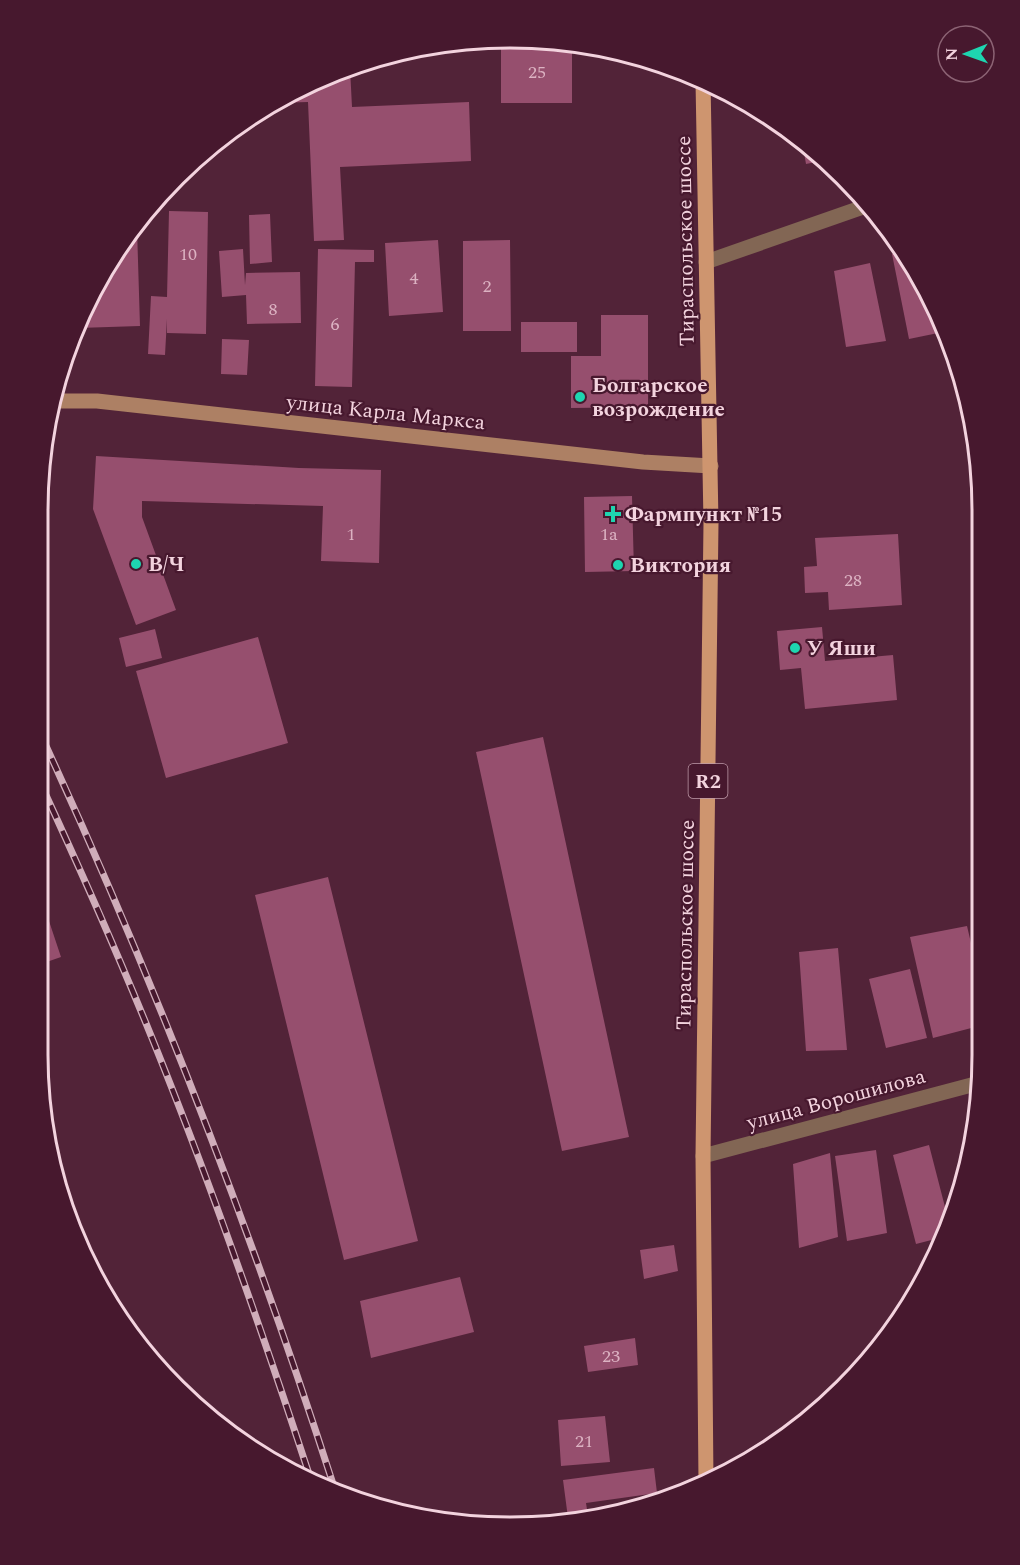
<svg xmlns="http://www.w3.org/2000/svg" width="1020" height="1565" viewBox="0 0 1020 1565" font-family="Spectral,serif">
  <rect width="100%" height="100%" fill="#522338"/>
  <path fill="#964f6e" d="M501,39L572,42V103H501Z
    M350,68L352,107L469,102L471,161L340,167L344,240L314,241L308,102L274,103L301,86Z
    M802,141L821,155L826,160L806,164Z
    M169,211L208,212L206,334L167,333V319L165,355L148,354L151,296L167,297Z
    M270,214L272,262L250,264L249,215Z
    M135,228H137L140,326L78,328L86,301Z
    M438,240L443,312L389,316L385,243Z
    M510,240L511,331H463V241Z
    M243,249L245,285L246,273L300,272L301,323L247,324L246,295L222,297L219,251Z
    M318,249L374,250V262H355L352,387L315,386Z
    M903,251L934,301L942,324L943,332L909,339L892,254Z
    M870,263L886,341L846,347L834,271Z
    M601,315H648V407L571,408V356H601Z
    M521,322H577V352H521Z
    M222,339L249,340L247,375L221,374Z
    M96,456L299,468L381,470L379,563L321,561L323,506L142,501V517L176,610L136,625L93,509Z
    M632,496L634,571L585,572L584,497Z
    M898,534L902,605L829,610L828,592L805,593L804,567L817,566L815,538Z
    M822,627L825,661L893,655L897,700L805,709L801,668L780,670L777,631Z
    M155,629L162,658L126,667L119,638Z
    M258,637L288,743L166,778L136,671Z
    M543,737L629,1137L562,1151L476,752Z
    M328,877L418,1241L344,1260L255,895Z
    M39,891L61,957L38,965Z
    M967,926L979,977V1026L933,1038L910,937Z
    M838,948L847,1050L806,1051L799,952Z
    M910,969L927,1038L886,1048L869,979Z
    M929,1145L945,1207L955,1205L947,1236L916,1244L893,1155Z
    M876,1150L887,1233L847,1241L835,1156Z
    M830,1153L838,1237L799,1248L793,1164Z
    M674,1245L678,1271L644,1279L640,1250Z
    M460,1277L474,1332L371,1358L360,1301Z
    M635,1338L638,1365L588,1372L584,1346Z
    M605,1416L610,1462L561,1466L558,1420Z
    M654,1468L657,1493L586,1503L588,1516L568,1518L563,1480Z"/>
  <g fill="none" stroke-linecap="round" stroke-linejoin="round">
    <path stroke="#826654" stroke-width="15" d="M706,262L869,205
      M703,1156L979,1083"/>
    <path stroke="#ad8064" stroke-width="15" d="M56,401H97L643,462L711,466"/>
    <path stroke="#ce956f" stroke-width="15" d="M703,81L711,523L703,1156L706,1481"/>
    <g stroke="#d0adba" stroke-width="7">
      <path id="rail" d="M40,733C154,979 252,1232 335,1490
        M39,780C82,873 124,967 162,1063C216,1199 264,1337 310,1477"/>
    </g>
    <use href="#rail" stroke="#47182e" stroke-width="4.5" stroke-dasharray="14" stroke-linecap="butt"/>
  </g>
  <g fill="#1ed5b0" stroke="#47182e" stroke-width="2">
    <circle cx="580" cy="397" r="6"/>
    <path d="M610 505h6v6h6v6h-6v6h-6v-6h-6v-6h6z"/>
    <circle cx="136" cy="564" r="6"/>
    <circle cx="618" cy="565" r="6"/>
    <circle cx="795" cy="648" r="6"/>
  </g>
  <g text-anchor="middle" stroke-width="4.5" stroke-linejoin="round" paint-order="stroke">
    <g font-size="18" fill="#dcb2c2">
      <text x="537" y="78">25</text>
      <text x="188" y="260">10</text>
      <text x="414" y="284">4</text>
      <text x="487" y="292">2</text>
      <text x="273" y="315">8</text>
      <text x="335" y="330">6</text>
      <text x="351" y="540">1</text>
      <text x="609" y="540">1a</text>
      <text x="853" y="586">28</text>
      <text x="611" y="1362">23</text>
      <text x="584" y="1447">21</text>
    </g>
    <rect fill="#47182e" stroke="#bf9ba9" stroke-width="1.5" x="688.5" y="764" width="39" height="34" rx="4.5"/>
    <g font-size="20" font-weight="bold" fill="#f3d3de">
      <text x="708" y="788">R2</text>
    </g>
    <g font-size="21" fill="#f3d3de" stroke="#47182e">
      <text transform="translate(685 241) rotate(-91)" y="7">Тираспольское шоссе</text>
      <text transform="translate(386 412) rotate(6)" y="7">улица Карла Маркса</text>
      <text transform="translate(685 925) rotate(-89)" y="7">Тираспольское шоссе</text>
      <text transform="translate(836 1099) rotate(-15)" y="7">улица Ворошилова</text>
    </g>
    <g font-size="21" font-weight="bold" fill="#f3d3de" stroke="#47182e" text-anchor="start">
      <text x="592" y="392">Болгарское<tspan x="592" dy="24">возрождение</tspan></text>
      <text x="625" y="521">Фармпункт №15</text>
      <text x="148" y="571">В/Ч</text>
      <text x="630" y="572">Виктория</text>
      <text x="807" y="655">У Яши</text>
    </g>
  </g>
  <path d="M0 0H1020V1565H0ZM510 48H510A462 462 0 0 1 972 510V1055A462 462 0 0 1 510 1517H510A462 462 0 0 1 48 1055V510A462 462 0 0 1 510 48Z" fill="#47182e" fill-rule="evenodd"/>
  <path fill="none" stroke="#f3d3de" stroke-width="3" d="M510 48H510A462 462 0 0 1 972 510V1055A462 462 0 0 1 510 1517H510A462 462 0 0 1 48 1055V510A462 462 0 0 1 510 48Z"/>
  <g transform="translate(966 54) rotate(269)"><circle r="28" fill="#47182e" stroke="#8c6374" stroke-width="1.5"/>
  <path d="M0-4.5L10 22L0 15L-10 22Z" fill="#1ed5b0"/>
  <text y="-9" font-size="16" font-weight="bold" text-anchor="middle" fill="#f3d3de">N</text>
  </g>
</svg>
